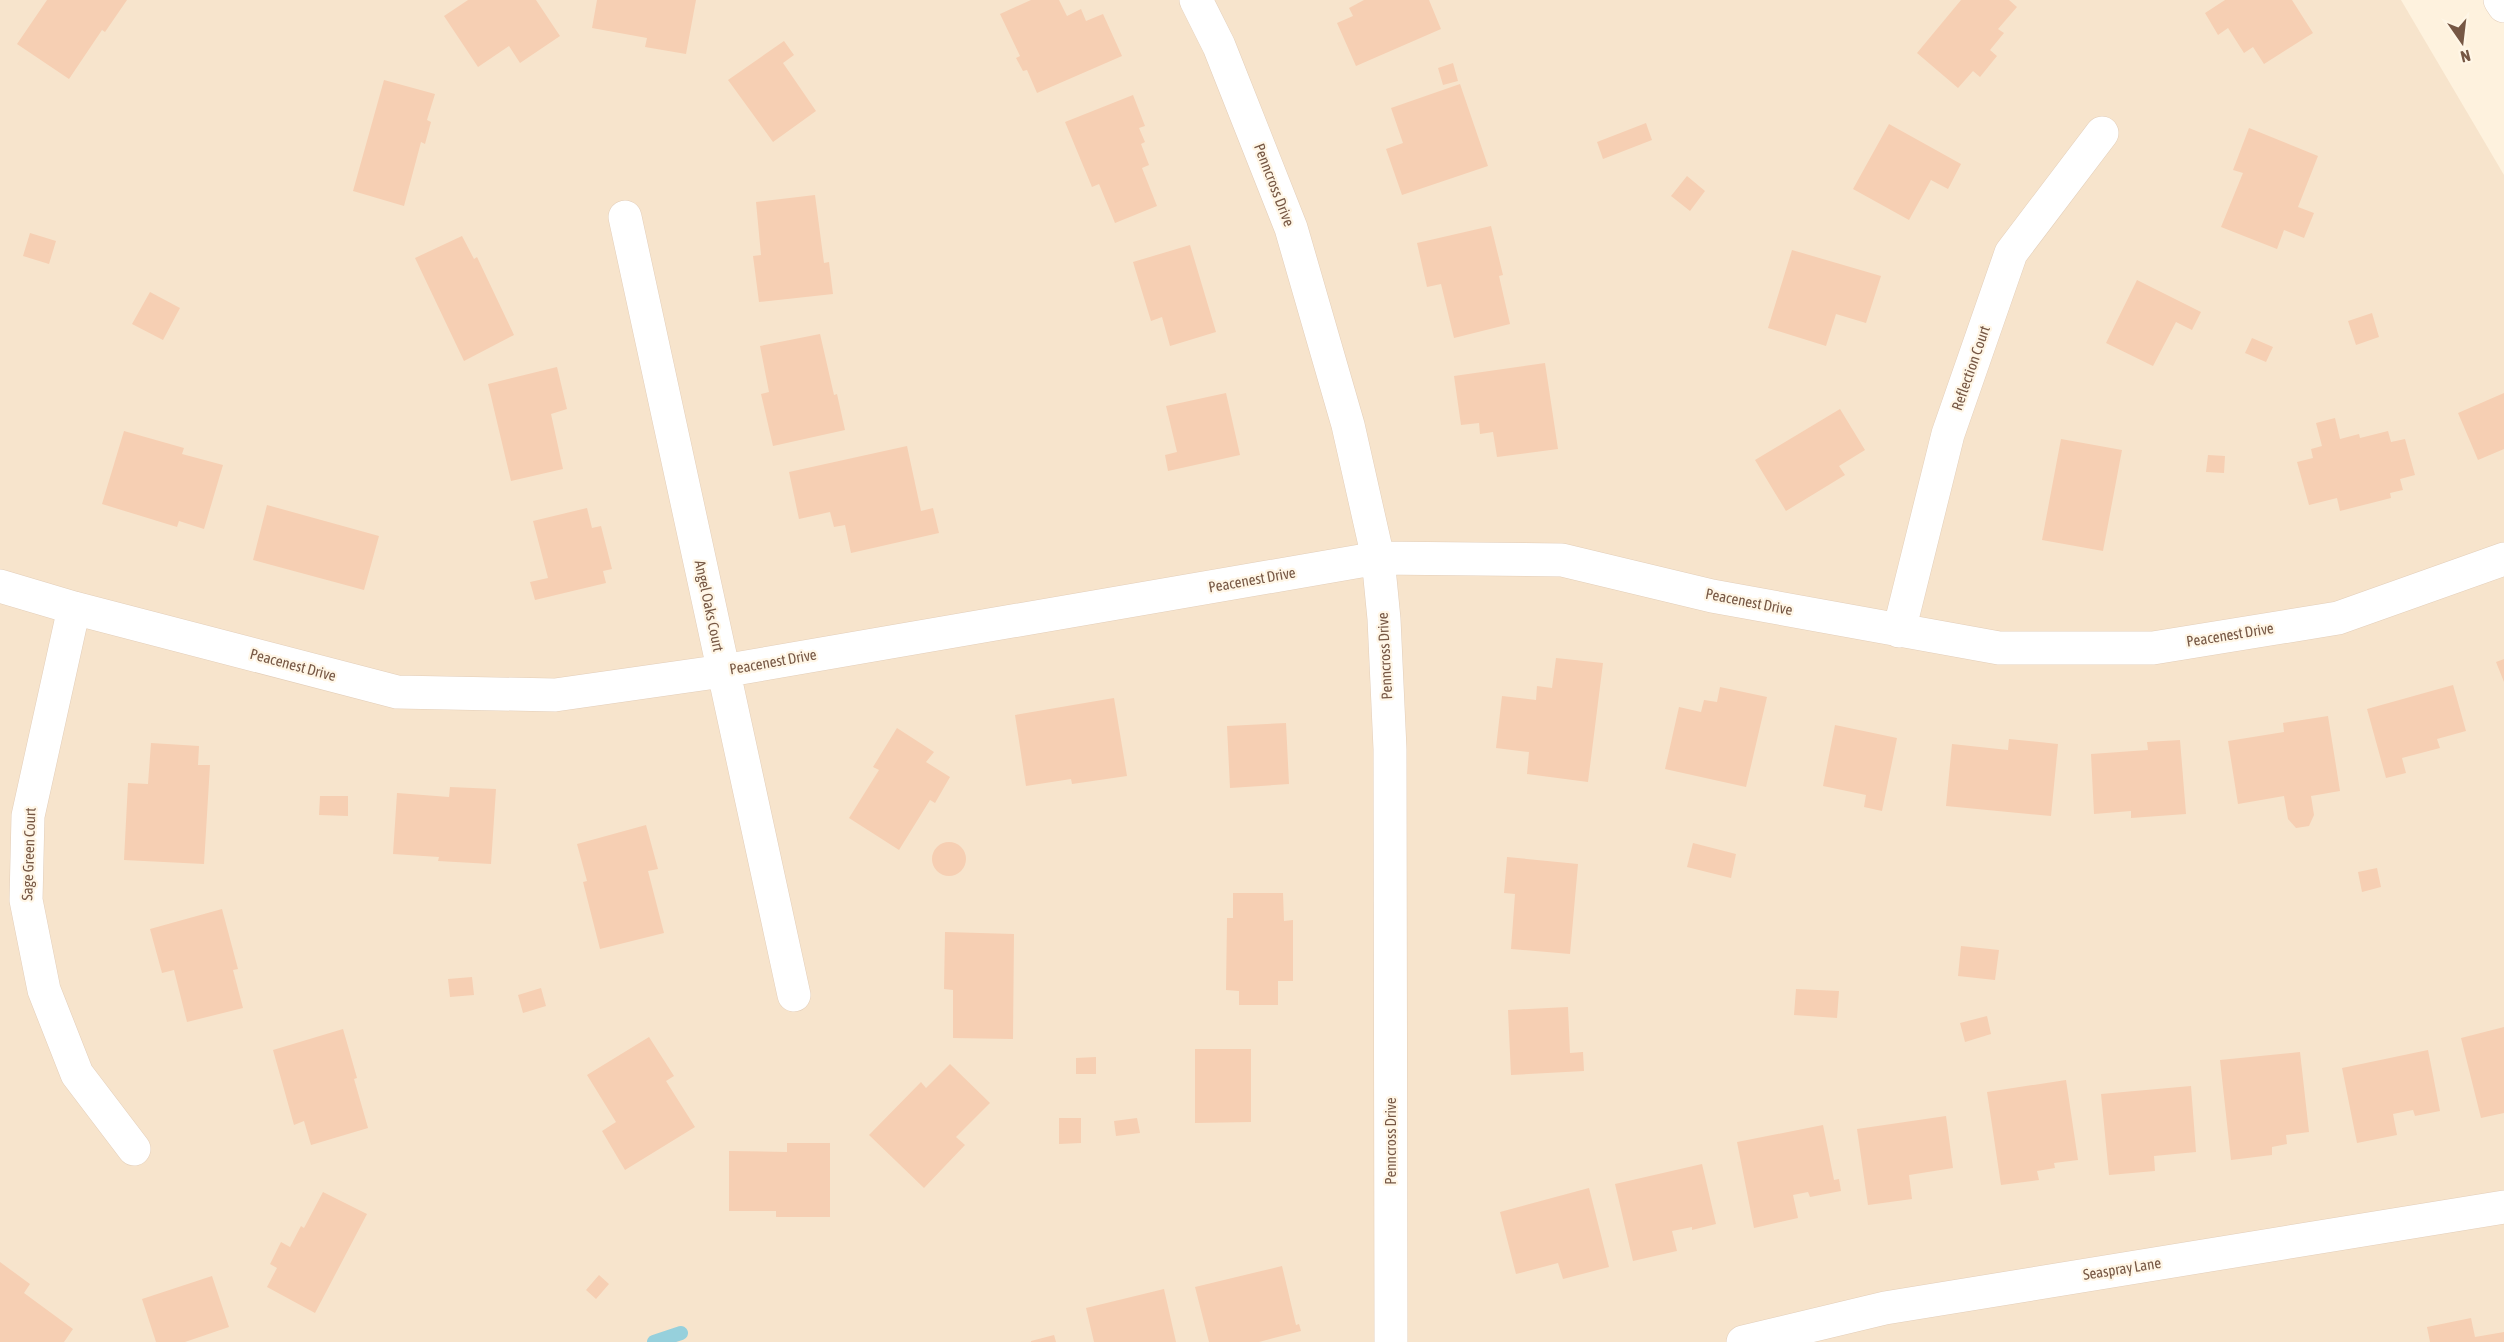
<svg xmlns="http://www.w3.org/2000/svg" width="2504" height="1342" viewBox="0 0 2504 1342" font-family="'Asap Condensed',sans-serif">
  <rect width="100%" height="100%" fill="#fef2de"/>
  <path fill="#f7e4cc" d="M0,0H2401L2504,175V1342H0Z"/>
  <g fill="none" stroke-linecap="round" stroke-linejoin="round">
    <path stroke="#96d0dc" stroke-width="14" d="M654,1342L681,1333"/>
  </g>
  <path fill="#f6cfb3" d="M47,0H127L105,32L102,30L69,79L17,44Z
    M468,0H536L560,36L520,63L509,46L478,67L444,16Z
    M597,0H696L686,54L645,47L647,38L592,28Z
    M1031,0H1059L1067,16L1081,9L1086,21L1103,14L1122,56L1037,93L1027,70L1023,71L1016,58L1020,56L1000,14Z
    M1364,0H1429L1441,29L1356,66L1337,23L1353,16L1349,8Z
    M1961,0H2009L2017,7L1998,29L2004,33L1990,50L1997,56L1980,77L1973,71L1958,88L1917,53Z
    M2225,0H2292L2313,33L2264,64L2253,47L2244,53L2228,28L2218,35L2205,13Z
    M784,41L794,55L783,63L816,111L773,142L728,80Z
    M1453,63L1458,81L1443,85L1438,68Z
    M384,80L435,94L427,120L431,122L425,144L421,142L404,206L353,191Z
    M1460,84L1488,166L1402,195L1386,149L1403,143L1391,108Z
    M1133,95L1145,126L1139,128L1145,142L1141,144L1149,165L1142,168L1157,206L1115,223L1099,184L1092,187L1065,122Z
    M1646,123L1652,140L1603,159L1597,142Z
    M1889,124L1961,164L1948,189L1931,180L1909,220L1853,189Z
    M2249,128L2318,156L2298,207L2314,213L2304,238L2284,230L2277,249L2221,227L2243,173L2233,170Z
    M1687,176L1705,191L1690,211L1671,196Z
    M815,195L824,263L829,262L833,294L759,302L753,256L761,255L756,202Z
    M1491,226L1503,275L1499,276L1510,324L1454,338L1441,284L1427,287L1417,243Z
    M30,233L56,241L49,264L23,256Z
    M462,236L474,259L477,257L514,335L464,361L415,258Z
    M1190,245L1216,332L1170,346L1162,317L1151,321L1133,262Z
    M1792,250L1881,276L1866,323L1836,314L1826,346L1768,328Z
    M2137,280L2201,312L2192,330L2176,322L2153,366L2106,343Z
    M150,292L180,308L163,340L132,324Z
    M2372,313L2379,337L2356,345L2348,321Z
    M820,334L834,395L837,394L845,430L773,446L761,394L769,392L760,346Z
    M2252,338L2273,347L2266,362L2245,353Z
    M1545,363L1558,449L1497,457L1493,432L1480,434L1479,423L1461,425L1454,376Z
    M557,367L567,409L551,414L563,469L511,481L488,384Z
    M1226,393L1240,455L1168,471L1165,455L1177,452L1166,406Z
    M2504,393V449L2478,460L2458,413Z
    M1840,409L1865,450L1839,466L1845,475L1786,511L1755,460Z
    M2335,418L2340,439L2359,434L2360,438L2388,431L2391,442L2405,439L2415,475L2400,479L2403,490L2390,493L2391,498L2340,511L2337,498L2309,505L2297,462L2313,458L2311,449L2322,446L2316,423Z
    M124,431L184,448L182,454L223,465L204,529L179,521L177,527L102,504Z
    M2061,439L2122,450L2103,551L2042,540Z
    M907,446L921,511L933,508L939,533L851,553L845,525L834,527L830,512L799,519L789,472Z
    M2208,455L2225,456L2224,473L2206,472Z
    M267,505L379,536L364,590L253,560Z
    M587,508L592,528L601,526L612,569L603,571L606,583L535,600L530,582L548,578L533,521Z
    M1556,658L1603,663L1588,782L1527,774L1529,752L1496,748L1502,696L1536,700L1537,686L1552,688Z
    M2504,659V682L2496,662Z
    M2453,685L2466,731L2437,739L2440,748L2402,758L2406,773L2386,778L2367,709Z
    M1720,687L1767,697L1746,787L1665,769L1679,707L1701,712L1704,700L1717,702Z
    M1114,698L1127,776L1072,784L1071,779L1026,786L1015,715Z
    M2328,716L2340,791L2311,796L2314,815L2309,826L2296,828L2288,819L2284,796L2238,804L2228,741L2284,732L2283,723Z
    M1286,723L1289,784L1230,788L1227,726Z
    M1835,725L1897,738L1882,811L1864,807L1866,795L1823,786Z
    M897,728L934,752L926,762L950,777L935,803L930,800L899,850L849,818L879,770L873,767Z
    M2009,739L2058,744L2051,816L1946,806L1952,744L2008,750Z
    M2180,740L2186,814L2131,818V811L2094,814L2091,754L2148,750L2147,742Z
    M151,743L199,746L198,765H210L204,864L124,860L128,783L148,784Z
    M450,787L496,789L491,864L438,861L439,857L393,854L397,793L449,797Z
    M320,796H348V816L319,815Z
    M646,825L658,869L648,871L664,933L600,949L583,882L587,881L577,844Z
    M932 859a17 17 0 1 1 34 0a17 17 0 1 1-34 0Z
    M1693,843L1736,854L1731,878L1687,867Z
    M1507,857L1578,864L1570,954L1511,949L1515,894L1504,893Z
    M2377,868L2381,887L2362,892L2358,872Z
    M1233,893H1283L1284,921L1293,920V981H1278V1005H1239V991L1226,990L1227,918H1233Z
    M222,909L238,969L233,970L243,1008L187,1022L174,970L162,973L150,929Z
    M945,932L1014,934L1013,1039L953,1038V990L944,989Z
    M1961,946L1999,950L1995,980L1958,976Z
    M472,977L474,995L450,997L448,979Z
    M541,988L546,1006L523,1013L518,995Z
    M1796,989L1839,991L1837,1018L1794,1015Z
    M1568,1007L1570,1053L1583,1052L1584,1071L1511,1075L1508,1010Z
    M1987,1016L1991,1034L1965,1042L1960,1023Z
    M2504,1027V1113L2481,1118L2461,1038Z
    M343,1029L357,1078L354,1079L368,1128L311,1145L304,1121L294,1125L273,1050Z
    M649,1037L674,1076L666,1081L695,1127L625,1170L602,1131L616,1122L587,1075Z
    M1195,1049H1251V1122L1195,1123Z
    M2428,1050L2440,1111L2415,1116L2413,1110L2393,1114L2397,1135L2357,1143L2342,1068Z
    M2300,1052L2309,1132L2286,1135L2287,1144L2272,1147V1155L2231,1160L2220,1060Z
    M1096,1057V1074H1076V1058Z
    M950,1064L990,1103L956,1137L965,1145L924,1188L869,1135L921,1082L926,1088Z
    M2066,1080L2078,1160L2054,1163L2055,1168L2037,1171L2039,1180L2001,1185L1987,1092Z
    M2191,1086L2196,1152L2154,1156L2155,1171L2109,1175L2101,1094Z
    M1946,1116L1953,1168L1909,1175L1912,1199L1868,1205L1857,1129Z
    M1059,1118H1081V1143L1059,1144Z
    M1137,1118L1140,1133L1116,1136L1114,1121Z
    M1823,1125L1834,1180L1839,1179L1841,1191L1810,1197L1808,1192L1793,1195L1798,1218L1754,1228L1737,1142Z
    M787,1143H830V1217H776V1211H729V1151L787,1152Z
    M1702,1164L1716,1224L1692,1230V1227L1672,1231L1677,1251L1633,1261L1615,1184Z
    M1589,1188L1609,1267L1563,1279L1558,1263L1516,1274L1500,1212Z
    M323,1192L367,1214L315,1313L267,1287L277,1268L270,1264L281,1242L290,1247L301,1226L304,1228Z
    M0,1262L30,1284L24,1293L73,1329L64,1342H0Z
    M1282,1266L1296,1325L1299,1324L1301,1331L1259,1342H1209L1195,1287Z
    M599,1275L609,1284L596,1299L586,1290Z
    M212,1276L229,1327L185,1342H156L142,1299Z
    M1164,1289L1176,1342H1094L1086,1308Z
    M2471,1318L2475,1337L2504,1332V1342H2430L2427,1327Z
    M1054,1335L1056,1342H1031V1341Z"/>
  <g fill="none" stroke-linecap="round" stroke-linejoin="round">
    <g stroke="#e3ceb9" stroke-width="34">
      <path id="minor" d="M1196,0L1219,46L1291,228L1348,425L1378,558L1384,619L1390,749L1391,1342
        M625,217L794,995
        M0,586L74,608L397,692L555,695L723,671L1378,558L1562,560L1712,596L1999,648H2153L2338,618L2504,559
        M74,608L28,816L26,900L44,990L77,1074L134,1149
        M1899,631L1948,434L2011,253L2102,133
        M1743,1342L1885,1308L2504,1207"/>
    </g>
    <g stroke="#e3ceb9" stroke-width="34">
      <path id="tertiary" d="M2500,0L2504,6"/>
    </g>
    <use href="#minor" stroke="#fff" stroke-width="33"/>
    <use href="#tertiary" stroke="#fff" stroke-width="33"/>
  </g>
  <g text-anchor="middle" stroke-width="4.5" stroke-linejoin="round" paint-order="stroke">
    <g font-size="15" fill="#765744" stroke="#fff6e6">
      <text transform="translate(1274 185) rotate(69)" y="5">Penncross Drive</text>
      <text transform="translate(1971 368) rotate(-71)" y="5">Reflection Court</text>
      <text transform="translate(1252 580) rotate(-10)" y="5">Peacenest Drive</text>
      <text transform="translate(1749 602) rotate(11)" y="5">Peacenest Drive</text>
      <text transform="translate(709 606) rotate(78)" y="5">Angel Oaks Court</text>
      <text transform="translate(2230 635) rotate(-9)" y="5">Peacenest Drive</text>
      <text transform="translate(1385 656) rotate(-93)" y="5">Penncross Drive</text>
      <text transform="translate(773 662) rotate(-10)" y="5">Peacenest Drive</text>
      <text transform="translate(293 665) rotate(15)" y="5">Peacenest Drive</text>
      <text transform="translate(29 854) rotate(-88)" y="5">Sage Green Court</text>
      <text transform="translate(1391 1141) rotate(-90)" y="5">Penncross Drive</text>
      <text transform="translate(2122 1269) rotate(-9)" y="5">Seaspray Lane</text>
    </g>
  </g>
  <g transform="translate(2462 42) rotate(166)" stroke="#fff6e6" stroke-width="4.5" paint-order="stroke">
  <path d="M0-4.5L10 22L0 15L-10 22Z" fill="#765744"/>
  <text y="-9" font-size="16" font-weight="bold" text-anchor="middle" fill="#765744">N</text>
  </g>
</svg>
